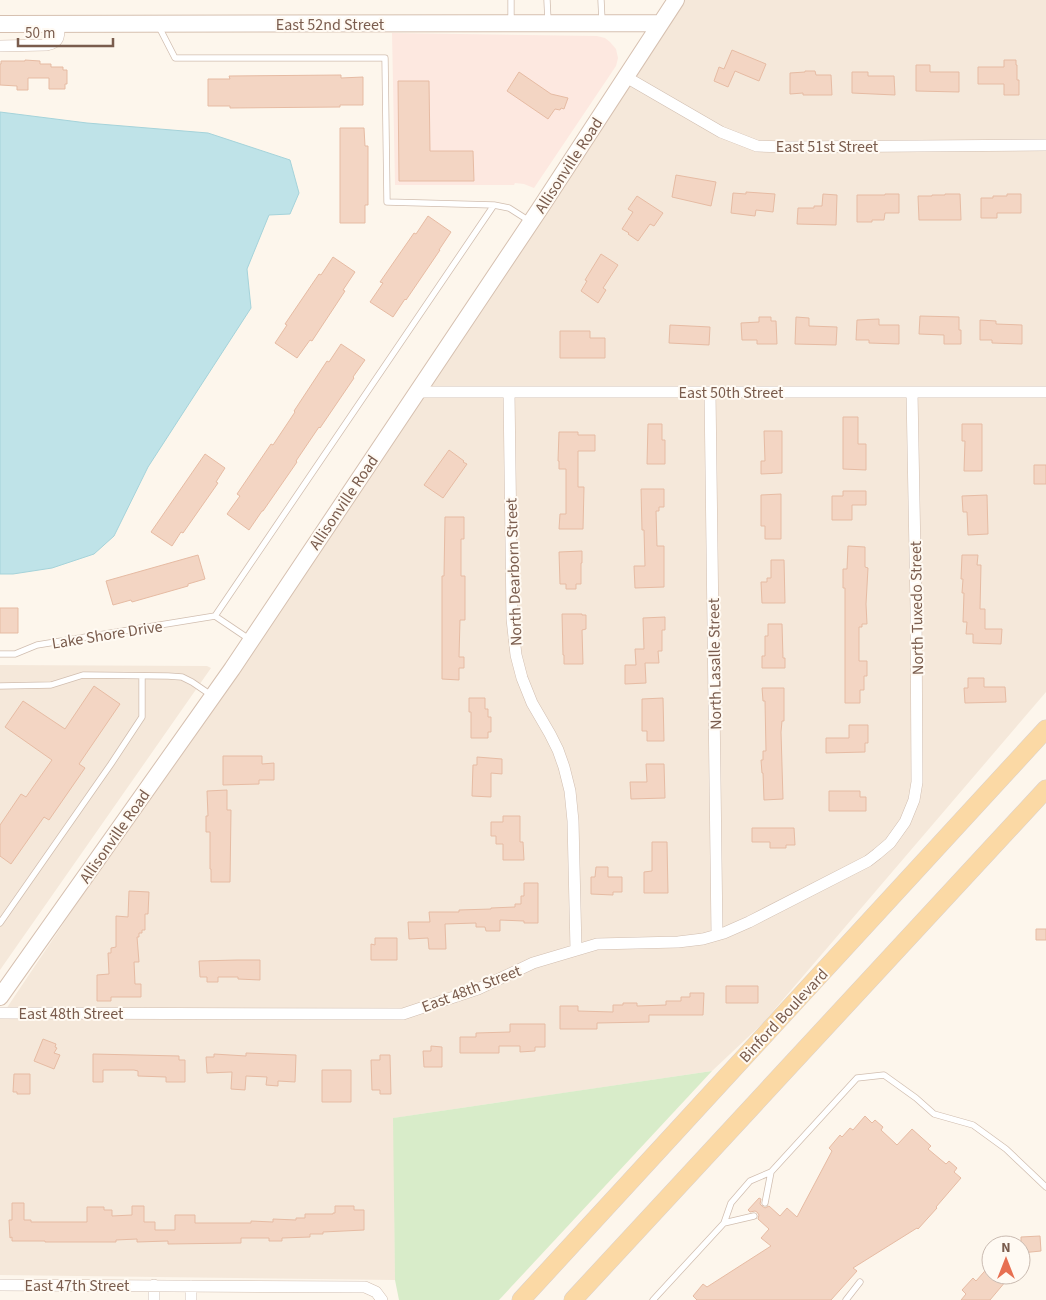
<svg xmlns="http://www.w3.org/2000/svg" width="1046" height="1300" viewBox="0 0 1046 1300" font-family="'Source Sans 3',sans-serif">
  <rect width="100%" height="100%" fill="#fdf6ec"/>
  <path fill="#f5e8da" d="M683,0H1046V692L763,1023L712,1071L394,1118L395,1280L0,1275V1018Z
    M0,665L207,666L211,668L0,970Z"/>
  <path fill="#fde8e0" d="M392,33L597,36L605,38L610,42L616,49L618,58L616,66L534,188L524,184L515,183L514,185H395Z"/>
  <path fill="#d8ecc9" d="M712,1071L499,1300H399L395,1280L393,1118Z"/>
  <path fill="#bfe3e8" stroke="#a5d3da" d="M0,112L87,123L208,133L290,160L299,193L290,214L269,215L247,269L251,308L148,467L114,536L94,554L52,568L13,574H0Z"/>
  <path fill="#f3d5c3" stroke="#e6bba3" d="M732,50L766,64L759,81L735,71L728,87L714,81L719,67L724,69Z
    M25,60L40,61V64H51V67H63V70H67V84H65V89H49V78H28V90H17V86L0,85V64H1V61H25Z
    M1004,60H1016V65H1017V80H1019V95H1004V84H978V67H1004Z
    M916,65H930V72H959V92L916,91Z
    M805,71H815L816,75H831L832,95H803V93L790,94V73L805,72Z
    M519,72L551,94L568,98L564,109L561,108L560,110L555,109L548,119L507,91Z
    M852,72H868V76H894L895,95L852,93Z
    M341,75V78L363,77V105H340V107L230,108V106H208V79H230L229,76Z
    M398,81H429L430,151H473L474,181H399Z
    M340,128H364L365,146H368V205H365V223H340Z
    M676,175L716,182L711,206L672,197Z
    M746,192L775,194L773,212L756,210L755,216L731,213L733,193L746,194Z
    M823,194L837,195L836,225L797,224L798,208H814V206H822Z
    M885,194H899V213H885L884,220H872V222H857V195H885Z
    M945,194H960L961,220H919L918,196H932V195H945Z
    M1007,194H1021V213H997V218H981V198H993V196H1007Z
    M637,196L663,213L654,226L650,224L638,241L628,234L629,233L622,229L633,212L628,209Z
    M428,216L451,232L439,250H440L406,300L405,299L393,317L370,302L383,283L380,282L414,233L416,234Z
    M601,254L618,265L603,288L606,290L598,303L581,291L587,281L585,280Z
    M333,257L355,272L343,290L345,291L312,341L310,340L297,358L275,343L287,325L285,324L319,274L321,275Z
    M920,316L959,317V330H961V344H944V335L919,334Z
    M759,317H771V321H776L777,344H757V340H742L741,323L759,322Z
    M796,317L809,318V326L837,327L836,345L795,344Z
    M879,319V325H899V344L869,343V340H856L857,320Z
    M980,320L996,321V324L1022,325V344L992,343V340H980Z
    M670,325L710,327L709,345L669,343Z
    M560,331H590V338H605V358H560Z
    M341,344L365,360L353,377L354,378L320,428L319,427L296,461L297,462L263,511H262L249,530L227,514L240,496L237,494L271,444L273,445L295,412L294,411L327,361L329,362Z
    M843,417H858V444H866V470L843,469Z
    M648,424H662V440H665V464H647Z
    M962,424H982V471H964L965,441H962Z
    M764,431H782V473L761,474V461H765Z
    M559,432H578V435H595V451H578V487H584L583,529H559L560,514H566V469H559V461H558Z
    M449,450L464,461L463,462L467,464L443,498L424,485Z
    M205,454L225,468L216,482L218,483L183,533L181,532L172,546L151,532Z
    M1034,465H1046V484H1034Z
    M641,489H664V507H659V511H656L657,546H664V587L635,588L634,566H645L644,530H642Z
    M843,491H866V505H852V520H832V496H843Z
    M781,494V539H765V526H761V495Z
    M987,495L988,534L968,535L967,512H963L962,496Z
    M445,517H464V539H461V576H465V620H460L459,657H464V668H459V680L442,679V576H444Z
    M848,546L865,547V567L868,568L866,604L867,624H862V627H859V661H867V676H864V690H860V703H845V588H843V569H847Z
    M582,551V563H581V584H576V589H566V584H560L559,552Z
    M198,555L205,579L188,584V586L132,602L131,600L113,605L106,581Z
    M962,555H978L977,565H981L980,609H985V629H1002L1001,644L973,643V634H966L967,622H963L964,593H962L963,579H961Z
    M771,560H784L785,603H762L761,582H767V578H771Z
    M0,608H18V633H0Z
    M562,614H582V615H586V629L582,630L583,664H564V655H563Z
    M665,617V630H662V651H658L659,663H645L646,683L625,684V665H636L635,649H644L643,618Z
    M768,624H782L783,658H785V668H762V656H765V636H768Z
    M968,678H984V687H1005L1006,702L965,703L964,688H968Z
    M94,686L120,704L79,764L85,768L49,820L44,817L11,864L0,856V825L21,794L26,797L52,760L5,727L23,701L65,729Z
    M762,688H784V721H782L781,732L783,799L764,800L763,773H762L761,760H763V751H766L765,701H763Z
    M469,698H485V709H488V717H491V732H488V738H471V712H469Z
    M663,698L664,741H647V731H642V699Z
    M849,725H868V743H865V752L826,753V738H849Z
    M223,756H262V764L274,763V780H259V784L223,785Z
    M477,757L502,759V774L491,773V797L472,796L473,765H477Z
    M646,764H664L665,798L631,799L630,782H647Z
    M227,790V810H231L230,882H211V869H210V832H206V816H208L207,791Z
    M829,791H860V797H866V811H829Z
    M503,816H520V842H523L524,860H503V844H496V836H491V822H503Z
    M752,828H794L795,845H786V848H770V842H752Z
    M652,842H667L668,893H644V872L652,871Z
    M596,867H608V877H622V892H613V895L591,894V877H595Z
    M524,883H538V923H524V921L500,920V931H486L485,927H476V923L445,924L446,949H429L428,938L409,939L408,922H430L429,912H459V910L491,909V908L515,907V904H521V896H524Z
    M129,891L149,892L148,914H145V930H142V933H139V937H137L139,962H134L135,984H141V997H111V1001H97V975L109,974L108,953H111V948L116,947V916L128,917Z
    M1036,929H1046V940H1036Z
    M375,938H397V960H371V944L375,945Z
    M237,960H260V980L238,979V977H218V982H207V977H200L199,961Z
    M726,986H758V1003H726Z
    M690,993H704L703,1015H649V1022L597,1023V1029H560V1006H578V1011L613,1012V1005H623V1003H637V1006L666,1005V1001H681V997H690Z
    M510,1024H545V1047H535V1051L520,1052V1046H499V1053H460V1037H476V1033L510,1032Z
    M43,1039L56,1044L55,1047L57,1048L54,1053L60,1055L54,1069L34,1061Z
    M431,1046L442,1047V1067H424L423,1051H431Z
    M246,1053L296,1055L295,1082L278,1081V1086L266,1085L267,1077L246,1076L245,1090L231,1089L232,1072L207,1073L206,1057H214V1054L246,1056Z
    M93,1054L179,1056V1060H185V1082H166V1077L138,1076V1071L134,1070H103V1082H93Z
    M380,1055H390L391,1094H380V1090H372L371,1060H380Z
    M322,1070H351V1102H322Z
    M14,1074H30V1094H17V1092H13Z
    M865,1116L872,1123L875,1120L883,1127L881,1130L897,1145L912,1129L931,1146L928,1149L946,1164L949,1161L957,1168L954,1172L961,1178L936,1207L937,1208L918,1229L917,1228L853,1268L857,1271L831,1300H697L693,1296L703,1284L707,1287L771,1246L761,1238L769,1229L758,1219L759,1215L757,1212L755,1211L750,1212L748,1210L759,1198L761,1199L760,1204L762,1206L765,1208L769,1206L780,1216L787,1208L797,1217L832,1151L829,1148L840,1135L842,1137L850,1128L853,1130Z
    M12,1203H24V1220H31V1222H87V1207H104V1210H112V1216L132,1215V1206H144V1222H155V1230H175V1215H195V1223H251V1221L273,1222V1219L296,1220V1218H305V1214H333V1213H335V1206H354V1210H364V1230L323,1232V1234H310V1237L282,1238V1241H269V1238H241V1243L168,1244V1241L137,1242V1239L116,1240V1242H45V1241H12V1237L10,1238L9,1220H12Z
    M1040,1236L1041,1251L1021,1253V1237Z
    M991,1264V1275H999L1006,1281L990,1300H961L966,1294L962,1290L973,1278L976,1281Z"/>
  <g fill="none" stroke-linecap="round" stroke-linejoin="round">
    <g stroke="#d1beb0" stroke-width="7">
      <path id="lane" d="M511,0V21
        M547,0L548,21
        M601,0L602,21
        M158,25L175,58H385L387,202L494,205
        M215,616L494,205L509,208L531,222
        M215,616L249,639
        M0,654H15L37,645L215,616
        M0,686L51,685L83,675L168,676L182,677L192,682L211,695
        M0,923L111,764L142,717V676
        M765,1203L771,1172
        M724,1223L754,1216
        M653,1300L724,1223L731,1203L750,1181L771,1172L857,1078L884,1075L916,1098L934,1114L973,1125L1006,1149L1046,1187
        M846,1300L860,1282"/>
    </g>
    <g stroke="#d1beb0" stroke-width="12">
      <path id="street" d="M0,46L47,45C60,42 59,36 59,25
        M626,77L721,132L757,146L789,147L1046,145
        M417,392H1046
        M509,392L512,619L516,655L522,678L532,703L550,734L558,750L564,767L570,791L573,821L576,950
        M710,392L717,935
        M0,1013L403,1014L478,989L533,963L597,944L678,942L703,939L724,933L749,922L868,861L877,854L890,843L905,822L914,800L917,782L916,608L912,392
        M0,1285L365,1287L376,1292L382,1300
        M154,1285V1300
        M191,1286V1300"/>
    </g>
    <g stroke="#d6c0b0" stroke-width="18">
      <path id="secondary" d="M0,24L661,23
        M0,997L232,669L539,210L676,0"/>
    </g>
    <g stroke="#dad1cd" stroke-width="19">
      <path id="primary" d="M521,1300L1046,729
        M573,1300L1046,789"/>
    </g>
    <use href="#lane" stroke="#fff" stroke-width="5.5"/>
    <use href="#street" stroke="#fff" stroke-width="11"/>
    <use href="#secondary" stroke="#fff" stroke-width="16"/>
    <use href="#primary" stroke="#fbd9a5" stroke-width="18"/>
  </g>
  <g text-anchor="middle" stroke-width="4" stroke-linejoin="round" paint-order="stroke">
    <g font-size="16" fill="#7a5c4d" stroke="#fffaf3">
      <text x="330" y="30">East 52nd Street</text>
      <text x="827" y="152">East 51st Street</text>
      <text transform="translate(568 165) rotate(-57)" y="6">Allisonville Road</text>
      <text x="731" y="398">East 50th Street</text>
      <text transform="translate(343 502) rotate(-56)" y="6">Allisonville Road</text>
      <text transform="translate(513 572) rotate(-92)" y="6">North Dearborn Street</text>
      <text transform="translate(916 608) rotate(-91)" y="6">North Tuxedo Street</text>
      <text transform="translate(107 634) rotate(-9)" y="6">Lake Shore Drive</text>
      <text transform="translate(714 664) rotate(-91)" y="6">North Lasalle Street</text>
      <text transform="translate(114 836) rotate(-55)" y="6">Allisonville Road</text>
      <text transform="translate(471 988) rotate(-21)" y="6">East 48th Street</text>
      <text x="71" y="1019">East 48th Street</text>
      <text transform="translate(783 1015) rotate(-47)" y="6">Binford Boulevard</text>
      <text x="77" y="1291">East 47th Street</text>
    </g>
  </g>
  <g transform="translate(1006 1260)"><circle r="24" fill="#fffaf3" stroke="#cabbb1"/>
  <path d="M0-4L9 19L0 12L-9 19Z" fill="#e76f51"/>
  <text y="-8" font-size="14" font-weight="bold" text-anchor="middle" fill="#7a5c4d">N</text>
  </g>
  <path d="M18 38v8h95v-8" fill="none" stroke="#7a5c4d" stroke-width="2.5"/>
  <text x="25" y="38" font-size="15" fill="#7a5c4d" stroke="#fffaf3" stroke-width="4" paint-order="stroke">50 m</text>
</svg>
